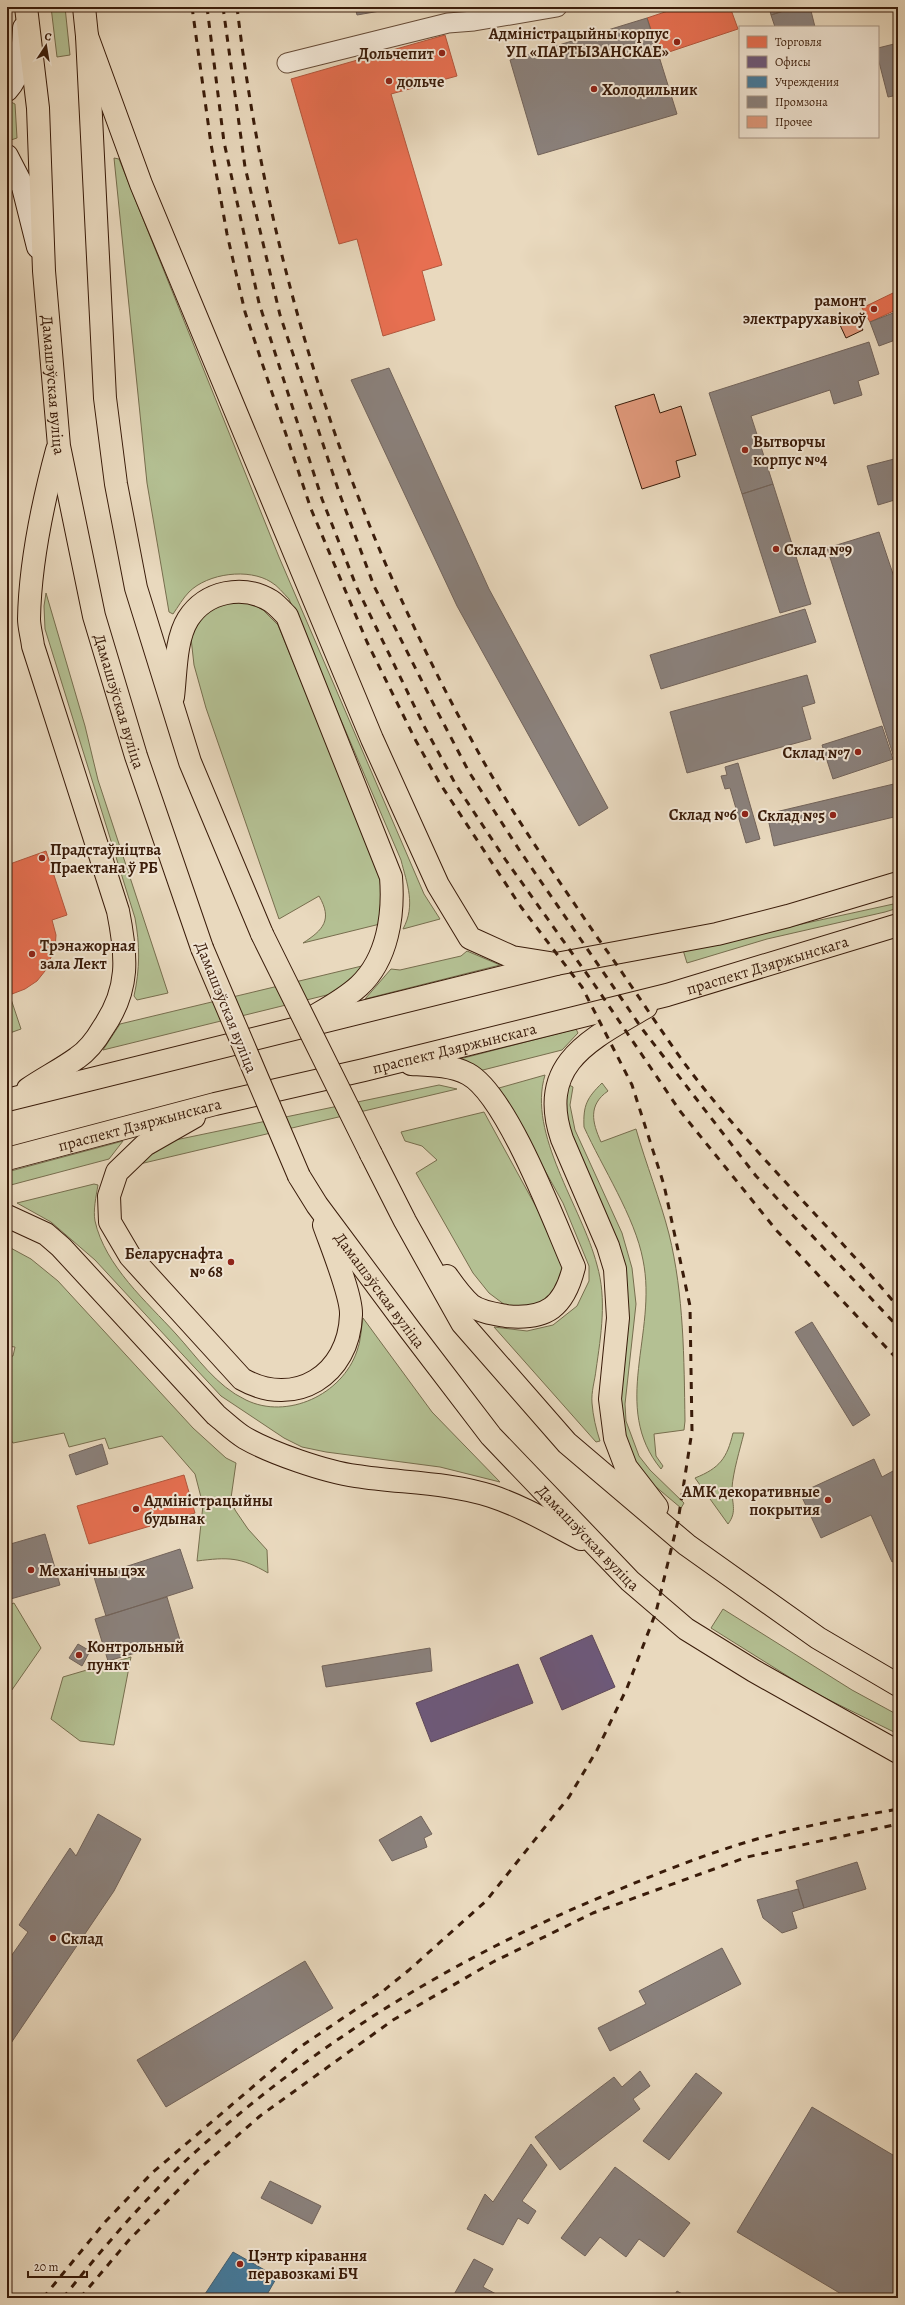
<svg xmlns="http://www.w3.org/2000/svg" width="905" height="2305" viewBox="0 0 905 2305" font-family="Alegreya,serif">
  <rect width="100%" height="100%" fill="#e9d9be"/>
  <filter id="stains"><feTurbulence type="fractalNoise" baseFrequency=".005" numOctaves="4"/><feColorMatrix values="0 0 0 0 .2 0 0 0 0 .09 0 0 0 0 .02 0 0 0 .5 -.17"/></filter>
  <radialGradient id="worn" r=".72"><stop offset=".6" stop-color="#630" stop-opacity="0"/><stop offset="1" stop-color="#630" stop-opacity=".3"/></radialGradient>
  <path fill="#b4c093" stroke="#776e4e" d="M51,7H65L70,55L57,57Z
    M11,102L15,104L17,138L11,140L7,138V104Z
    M114,158L119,159L279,557L424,894L440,919L403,929C416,905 407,884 401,860L289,599C283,593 278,586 271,582C249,568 208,573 189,592C183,598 178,607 173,614L169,612L147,483Z
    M46,593L85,726L98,780L168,993L137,1000L134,996C140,969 140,945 135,918L45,629L44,606Z
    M247,601L263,610L278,625L383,880L380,924L303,943C323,930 333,920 319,896L279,919L206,708L194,665L191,638L197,618L223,602Z
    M898,903V908L885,912L767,939L687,963L683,950Z
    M467,951L500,965L365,999L391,969L400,970L461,956Z
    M366,965L339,992L103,1050L120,1024Z
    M7,996H10L21,1029L7,1034Z
    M576,1029L578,1033L562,1050L479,1071L452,1061Z
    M545,1075C527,1134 582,1207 597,1265C607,1299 601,1335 596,1370C595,1380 591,1392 592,1403C593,1416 596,1429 600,1441L596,1442L494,1327L527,1331L553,1325L577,1306L589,1281V1266L563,1203L499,1088Z
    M565,1083L573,1087L570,1105L575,1130L622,1233L632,1268L636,1304L625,1404L626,1421L639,1456L650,1470L684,1503L681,1508L649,1481L636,1467L619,1417L625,1336L565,1131Z
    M602,1083L608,1091C588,1105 592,1122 601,1142L636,1129C646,1164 660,1199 669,1234C684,1295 684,1359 685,1421L684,1430L654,1434L656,1456L663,1466L661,1469C610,1407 658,1333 643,1260C635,1217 602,1167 584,1127C583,1105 587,1098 602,1083Z
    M439,1085L457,1089L127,1167L161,1143Z
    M484,1112L540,1214L564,1266L558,1289L538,1305L525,1308L505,1305L489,1293L473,1273L416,1173L437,1160L422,1146L405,1141L401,1132Z
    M123,1141L109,1159L7,1186V1172Z
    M94,1184L98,1185C96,1197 93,1210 95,1221C105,1266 147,1302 176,1334C197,1357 216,1386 246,1400C287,1420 342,1395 357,1351C361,1341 361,1329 363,1318L432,1412L500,1482L440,1467L326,1452L302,1447L284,1438L221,1396L95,1260L51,1222L17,1203Z
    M7,1246L31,1259L58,1281L193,1428L226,1458L236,1463L231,1498L235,1510L248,1529L267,1550L268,1573C241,1557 228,1557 197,1561L203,1505L195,1474L162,1436L109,1449L105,1438L69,1447L64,1433L13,1443L7,1434V1357L13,1356L15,1347L7,1346Z
    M733,1433H744C740,1449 733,1472 732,1488C731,1502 738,1511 728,1524L695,1478C720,1468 727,1458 733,1433Z
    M14,1603L41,1648L7,1697V1606Z
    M723,1609L852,1690L898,1715V1734L813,1692L711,1628Z
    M131,1657L114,1745L80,1741L51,1719L63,1677Z"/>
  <path fill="#e76f51" stroke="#b3563c" d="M680,7H730L738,29L660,55L647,18Z
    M445,35L457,76L391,94L442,265L422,271L435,320L383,336L357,239L339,244L291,79Z
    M893,293L898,303V309L870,322L862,308Z
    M46,851L67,915L52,920L56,935L55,948L45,971L37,981L25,989L12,994L7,979V865Z
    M184,1475L195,1513L89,1544L77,1506Z"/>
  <path fill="#6d597a" stroke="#5e4758" d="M592,1635L615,1687L562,1710L540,1658Z
    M518,1664L533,1703L431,1742L416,1703Z"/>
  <path fill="#457b9d" stroke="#425e71" d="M233,2252L277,2277L265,2298L203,2297Z"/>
  <path fill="#8a817c" stroke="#72635a" d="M355,7H403L357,15Z
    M769,7H796L771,15Z
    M796,7H810L815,27H775L771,15Z
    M647,18L677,114L538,155L510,60Z
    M898,43V95L888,97L878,58V48Z
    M898,311V339L879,346L870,322Z
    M869,342L879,374L858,381L862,395L834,404L830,390L751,416L773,484L742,494L709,393Z
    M389,368L489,589L608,808L579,826L457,606L351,380Z
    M898,458V499L878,505L867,466Z
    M773,484L811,604L780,613L742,494Z
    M879,532L898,589V763L896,764L827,548Z
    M805,609L816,642L661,689L650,655Z
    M807,675L815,703L802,707L811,739L687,773L670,712Z
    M882,726L893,759L833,779L822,745Z
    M738,763L760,839L746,843L730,788L725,789L721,776L727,775L725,767Z
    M898,783V816L774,846L767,814Z
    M812,1322L870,1415L853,1426L795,1332Z
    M102,1444L108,1464L76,1475L69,1455Z
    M874,1459L882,1477L893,1471L898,1482V1559L892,1562L871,1515L821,1538L800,1493Z
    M45,1534L60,1585L7,1600V1545Z
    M180,1549L193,1588L106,1616L94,1577Z
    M167,1597L180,1640L108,1661L95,1619Z
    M78,1644L90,1651L82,1666L69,1658Z
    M430,1648L432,1671L326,1687L322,1666Z
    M98,1814L141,1839L114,1891L7,2049V1962L28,1932L19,1925L70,1848L76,1856Z
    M421,1816L432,1834L424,1838L427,1847L392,1861L379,1840Z
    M857,1862L866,1889L804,1908L796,1881Z
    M798,1889L804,1908L792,1912L797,1928L782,1933L763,1918L757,1900Z
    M722,1948L741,1984L610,2051L598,2028L646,2004L639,1991Z
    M305,1961L333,2008L166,2107L137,2060Z
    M640,2071L650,2086L633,2099L640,2109L560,2170L535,2137L614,2077L622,2087Z
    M696,2073L722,2093L669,2160L643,2141Z
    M812,2107L898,2158V2298H848L737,2232Z
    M531,2144L547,2165L522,2201L536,2211L528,2224L518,2218L503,2245L467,2229L485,2194L493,2202Z
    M7,2149L10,2151L7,2159Z
    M615,2167L690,2223L664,2257L639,2239L626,2257L600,2237L585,2256L561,2238Z
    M270,2181L321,2206L312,2224L261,2198Z
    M474,2259L493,2269L483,2287L496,2294L494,2298H452Z
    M677,2291L689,2298H673Z"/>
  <path fill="#de9779" stroke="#3a1c0a" d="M856,317L863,330L846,338L840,325Z
    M654,394L660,413L681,406L696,455L676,461L680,477L642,489L615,406Z"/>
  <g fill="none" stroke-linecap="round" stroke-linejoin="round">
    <g stroke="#664b37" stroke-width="21">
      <path id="street" d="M287,63L448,23L474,21L557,7"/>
    </g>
    <g stroke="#3a1c0a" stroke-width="24">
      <path id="secondary" d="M7,90C22,74 23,49 24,28
        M7,156L23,187L38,247"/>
    </g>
    <g stroke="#3a1c0a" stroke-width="24">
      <g id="primary">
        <path id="s1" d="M26,7L38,108L44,271L59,446L94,616L136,756L202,948"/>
        <path d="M84,7L87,36L105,398L116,484L136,588L190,762L262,934"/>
        <path d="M87,36L141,184L372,739L438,885L470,938L512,957L556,964"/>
        <path d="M173,697C176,673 175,640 188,619C206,591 243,584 271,601C277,605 282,611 287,616L391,877C394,914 388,959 359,986C345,999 328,1008 311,1018"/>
        <path d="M646,1007C592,1039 536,1063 562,1139L608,1246L615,1269L618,1318L610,1399L615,1438L626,1467L657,1507"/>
        <path d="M411,1064C429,1065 451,1065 468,1074C507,1095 555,1224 574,1267C564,1307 547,1320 506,1316C495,1314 480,1312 471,1305C462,1297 454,1286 447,1276"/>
        <path d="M28,1089C44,1078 62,1069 77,1058C89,1050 96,1040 103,1028C130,989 127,956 118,911L33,646C32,637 29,627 29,619C30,565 43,502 57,450"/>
        <path d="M7,1100L556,964L717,934L788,916L898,883"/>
        <path d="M194,1117L145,1145L117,1172L109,1196L110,1222L130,1256L242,1379C295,1409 349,1375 351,1315C352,1296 331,1245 324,1225"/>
        <path d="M371,1154L405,1221L462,1323L567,1443L687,1545L818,1638L898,1685"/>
        <path id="s2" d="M7,1159L215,1104L364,1070L667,995L898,925"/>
        <path id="s3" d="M299,1176L317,1205L410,1330L491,1436L630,1581L686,1629L754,1671L898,1752"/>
        <path d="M7,1216L46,1234L61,1247L216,1415C226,1423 235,1432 245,1438C271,1453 326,1472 356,1476C401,1483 448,1482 491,1496C522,1506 552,1524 581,1539"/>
      </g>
    </g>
    <use href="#street" stroke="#f1e6d5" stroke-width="19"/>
    <use href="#secondary" stroke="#f1e6d5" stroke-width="22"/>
    <use href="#primary" stroke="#e9d9be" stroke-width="22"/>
    <path stroke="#3a1c0a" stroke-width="3" stroke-dasharray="7 7" stroke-linecap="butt" d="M207,7L224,142L259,303L322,499L357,588L424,726L456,785L505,859L594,984L680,1111L777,1231L898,1360
      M223,7L245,167L280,315L340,495L374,586L436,709L469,772L520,851L643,1030L756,1176L898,1327
      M237,7C268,270 348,517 476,748C512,814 555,875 597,937C626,977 653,1019 682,1060C747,1148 828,1223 898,1307
      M43,2298L105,2222L152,2173L297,2049L383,1991L409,1970L486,1901L569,1797L597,1750L627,1688L656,1612L678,1521L692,1431L690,1306L664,1185L632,1085L582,987L521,907L439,782L416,741L367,642L311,509L245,312L227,234L211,144L192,7
      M63,2298C102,2249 147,2196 193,2154C315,2043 456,1957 608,1894C654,1875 700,1856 747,1842C796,1827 848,1818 898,1809
      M80,2298L129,2240L198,2170L260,2116L393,2020L493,1962L593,1913L747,1857L898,1824"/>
    <g stroke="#3a1c0a" stroke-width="24" stroke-linecap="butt">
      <path id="primary-bridge" d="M262,934L371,1154
        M202,948L299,1176"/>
    </g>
    <use href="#primary-bridge" stroke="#e9d9be" stroke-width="22"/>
  </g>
  <g fill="#8f2418" stroke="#f1e6d5" stroke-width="1.5">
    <circle cx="677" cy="42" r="4"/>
    <circle cx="442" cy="53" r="4"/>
    <circle cx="389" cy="81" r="4"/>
    <circle cx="594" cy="89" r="4"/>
    <circle cx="874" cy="309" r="4"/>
    <circle cx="745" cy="450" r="4"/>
    <circle cx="776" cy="549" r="4"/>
    <circle cx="858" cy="752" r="4"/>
    <circle cx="745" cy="814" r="4"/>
    <circle cx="833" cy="815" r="4"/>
    <circle cx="42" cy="858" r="4"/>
    <circle cx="32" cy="954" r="4"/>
    <circle cx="231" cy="1262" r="4"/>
    <circle cx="828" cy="1500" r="4"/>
    <circle cx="136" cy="1509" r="4"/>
    <circle cx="31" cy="1570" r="4"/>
    <circle cx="79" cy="1655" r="4"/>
    <circle cx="53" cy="1938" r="4"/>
    <circle cx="240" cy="2264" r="4"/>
  </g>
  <g text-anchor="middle" stroke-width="4" stroke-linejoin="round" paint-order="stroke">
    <g font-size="16" font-weight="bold" fill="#3a1c0a" stroke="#f1e6d5" text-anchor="start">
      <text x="669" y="39" text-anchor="end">Адміністрацыйны корпус<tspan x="669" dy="18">УП «ПАРТЫЗАНСКАЕ»</tspan></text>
      <text x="434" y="59" text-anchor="end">Дольчепит</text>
      <text x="397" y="87">дольче</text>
      <text x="602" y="95">Холодильник</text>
      <text x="866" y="306" text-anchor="end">рамонт<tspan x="866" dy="18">электрарухавікоў</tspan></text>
      <text x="753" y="447">Вытворчы<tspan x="753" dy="18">корпус №4</tspan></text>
      <text x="784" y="555">Склад №9</text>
      <text x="850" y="758" text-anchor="end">Склад №7</text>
      <text x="737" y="820" text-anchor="end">Склад №6</text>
      <text x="825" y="821" text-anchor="end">Склад №5</text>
      <text x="50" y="855">Прадстаўніцтва<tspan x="50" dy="18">Праектана ў РБ</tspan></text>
      <text x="40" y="951">Трэнажорная<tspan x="40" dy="18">зала Лект</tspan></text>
      <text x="223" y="1259" text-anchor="end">Беларуснафта<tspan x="223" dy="18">№ 68</tspan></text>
      <text x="820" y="1497" text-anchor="end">АМК декоративные<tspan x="820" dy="18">покрытия</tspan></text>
      <text x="144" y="1506">Адміністрацыйны<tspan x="144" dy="18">будынак</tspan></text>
      <text x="39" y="1576">Механічны цэх</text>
      <text x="87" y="1652">Контрольный<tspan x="87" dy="18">пункт</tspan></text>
      <text x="61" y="1944">Склад</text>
      <text x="248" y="2261">Цэнтр кіравання<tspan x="248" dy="18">перавозкамі БЧ</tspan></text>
    </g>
    <g font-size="16" fill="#3a1c0a" stroke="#f1e6d5">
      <text dy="6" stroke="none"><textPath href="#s1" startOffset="379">Дамашэўская вуліца</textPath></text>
      <text dy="6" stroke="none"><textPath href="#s1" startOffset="703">Дамашэўская вуліца</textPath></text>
      <text dy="6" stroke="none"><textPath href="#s2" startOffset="785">праспект Дзяржынскага</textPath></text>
      <text transform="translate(227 1007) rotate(68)" y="6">Дамашэўская вуліца</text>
      <text dy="6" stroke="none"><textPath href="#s2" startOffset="461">праспект Дзяржынскага</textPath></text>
      <text dy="6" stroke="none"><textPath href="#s2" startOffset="137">праспект Дзяржынскага</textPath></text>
      <text dy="6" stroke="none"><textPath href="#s3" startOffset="140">Дамашэўская вуліца</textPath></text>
      <text dy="6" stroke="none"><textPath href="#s3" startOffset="464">Дамашэўская вуліца</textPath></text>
    </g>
  </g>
  <rect width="905" height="2305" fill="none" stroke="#e9d9be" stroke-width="24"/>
  <rect x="8" y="8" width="889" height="2289" fill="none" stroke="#3a1c0a" stroke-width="2"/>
  <rect x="12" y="12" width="881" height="2281" fill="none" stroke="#3a1c0a"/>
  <rect x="739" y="26" width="140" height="112" fill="#f1e6d5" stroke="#a89584"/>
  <rect x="747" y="36" width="20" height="12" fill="#e76f51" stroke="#a89584"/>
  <text x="775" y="46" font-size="12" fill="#3a1c0a">Торговля</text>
  <rect x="747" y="56" width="20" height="12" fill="#6d597a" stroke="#a89584"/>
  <text x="775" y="66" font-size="12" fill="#3a1c0a">Офисы</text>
  <rect x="747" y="76" width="20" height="12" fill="#457b9d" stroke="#a89584"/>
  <text x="775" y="86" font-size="12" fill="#3a1c0a">Учреждения</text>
  <rect x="747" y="96" width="20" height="12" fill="#8a817c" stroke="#a89584"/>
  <text x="775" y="106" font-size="12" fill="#3a1c0a">Промзона</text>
  <rect x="747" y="116" width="20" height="12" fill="#de9779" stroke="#a89584"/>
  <text x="775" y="126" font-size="12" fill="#3a1c0a">Прочее</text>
  <g transform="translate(46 46) rotate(12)" stroke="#f1e6d5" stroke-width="3" paint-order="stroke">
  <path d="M0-3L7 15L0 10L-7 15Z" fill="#3a1c0a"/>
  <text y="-6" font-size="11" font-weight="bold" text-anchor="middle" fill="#3a1c0a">С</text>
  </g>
  <path d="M28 2271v6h59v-6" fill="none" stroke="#3a1c0a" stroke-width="2"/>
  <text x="34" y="2271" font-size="12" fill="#3a1c0a" stroke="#f1e6d5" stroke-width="3" paint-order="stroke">20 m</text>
  <rect width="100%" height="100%" filter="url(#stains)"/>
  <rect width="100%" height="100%" fill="url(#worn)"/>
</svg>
